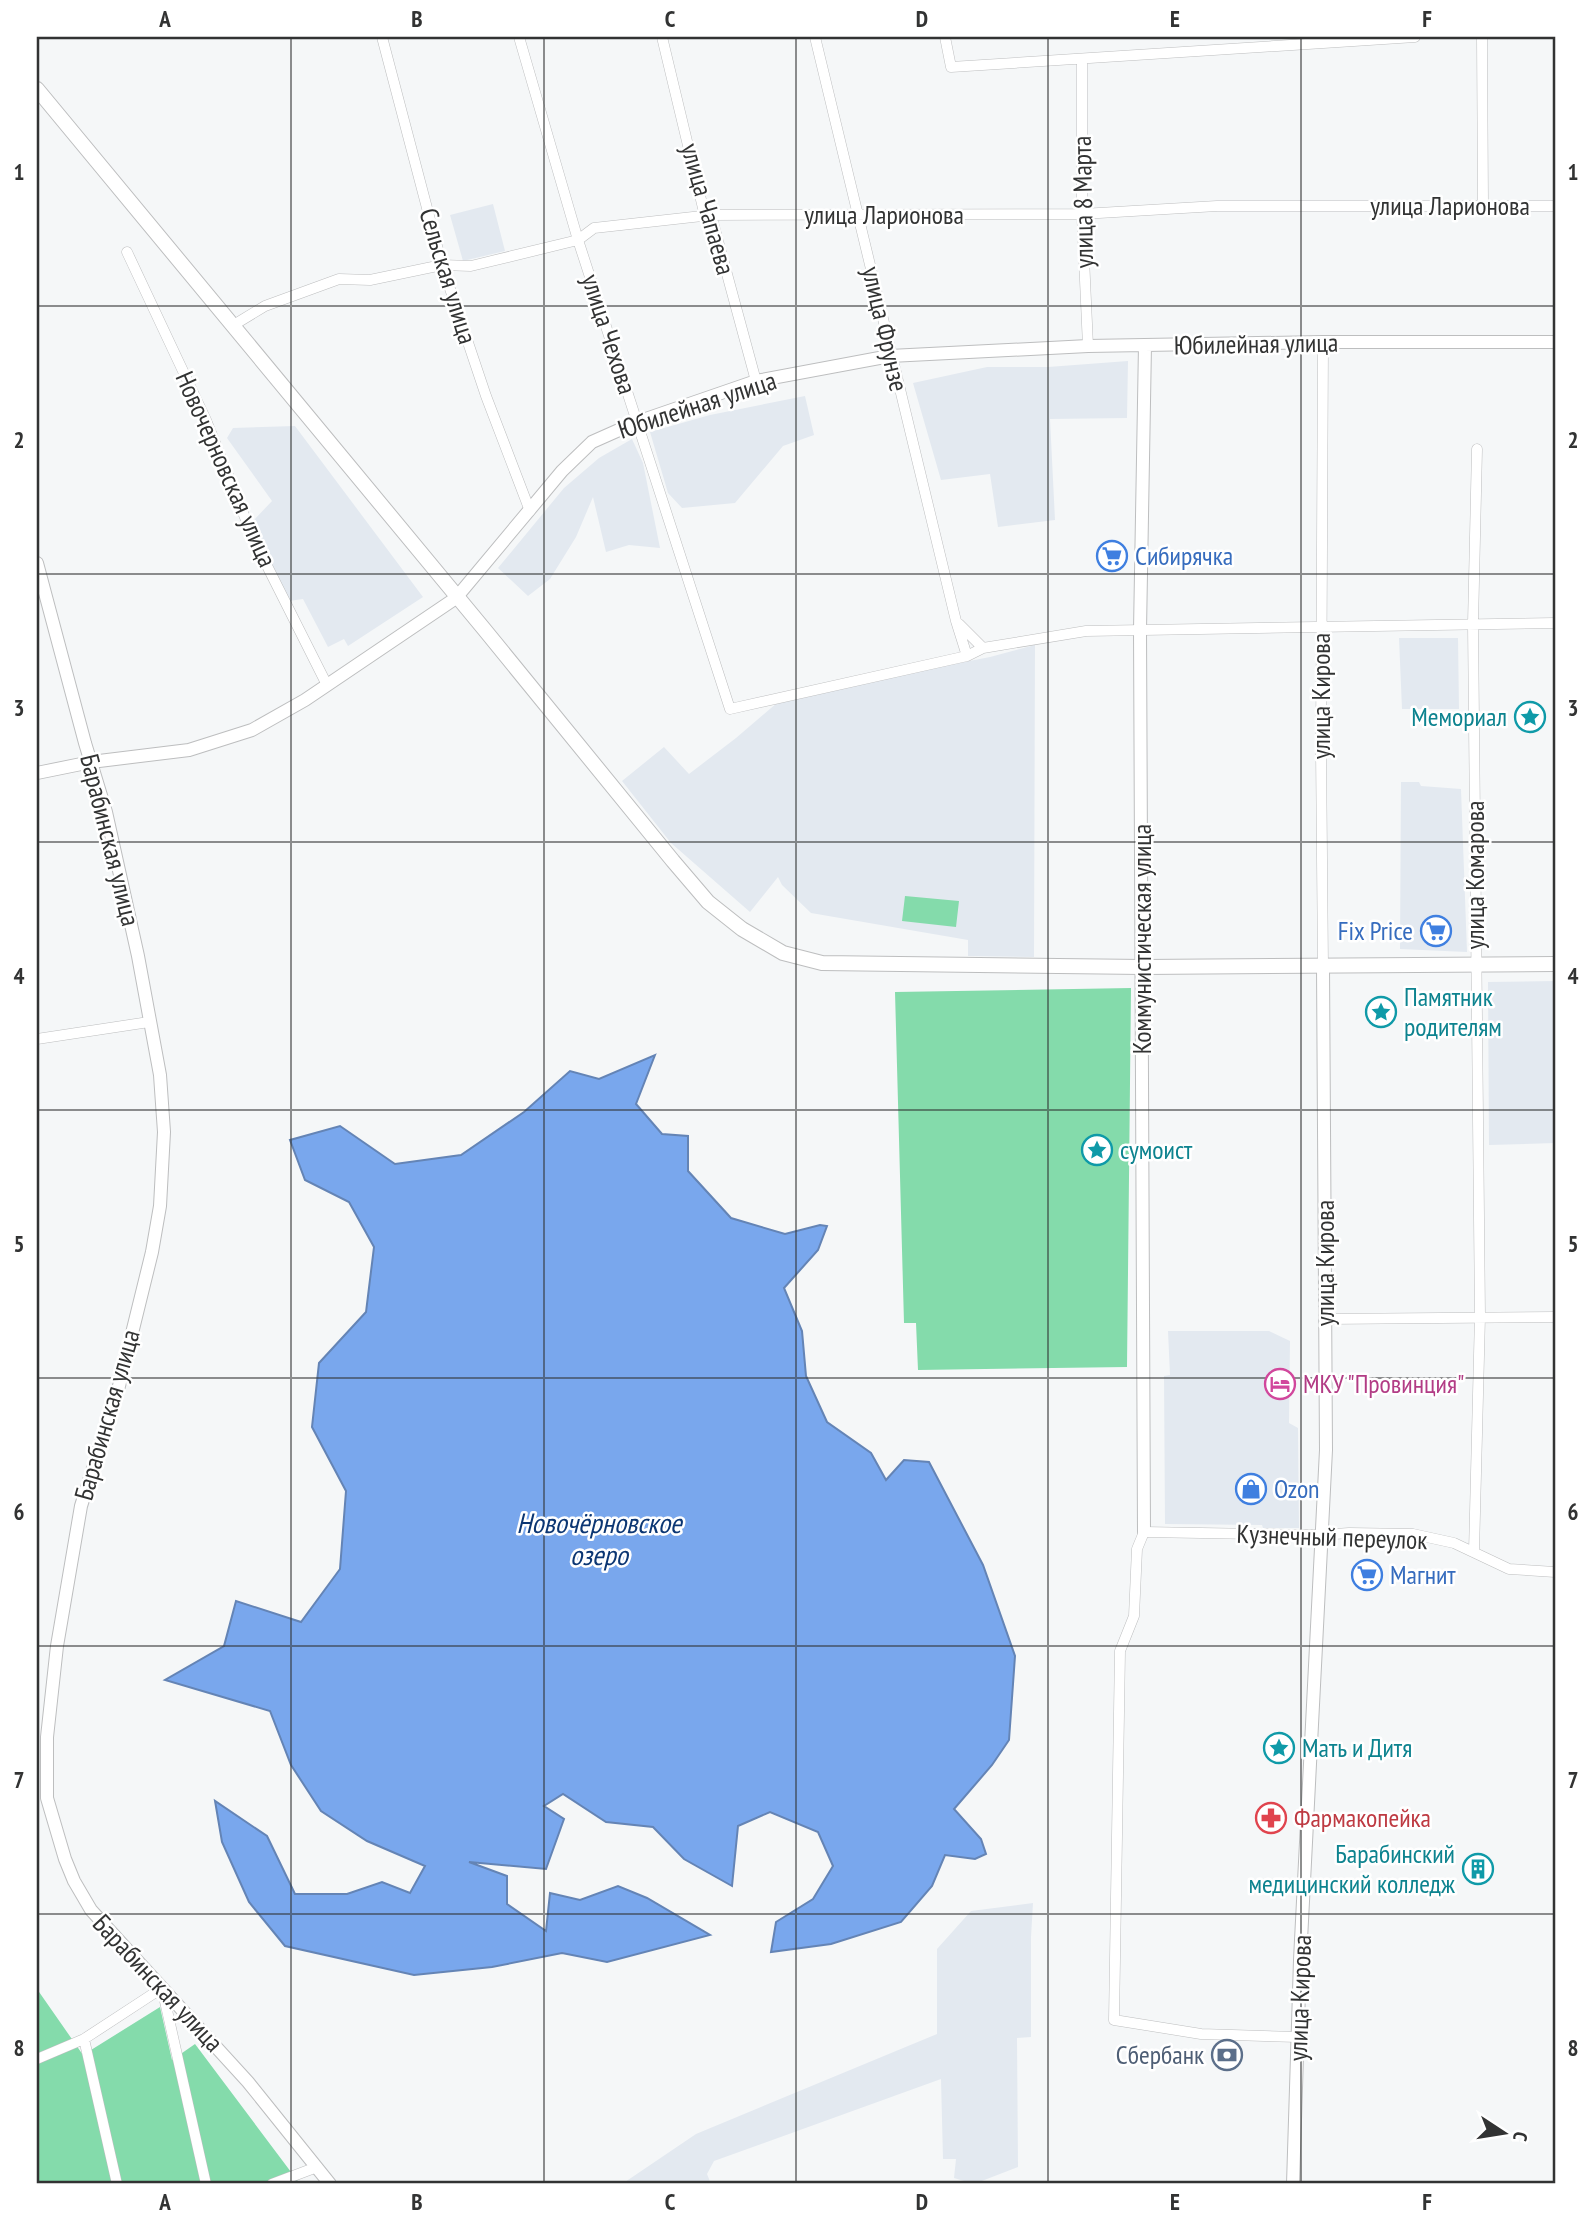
<svg xmlns="http://www.w3.org/2000/svg" width="1592" height="2221" viewBox="0 0 1592 2221" font-family="'PT Sans Narrow',sans-serif">
  <rect width="100%" height="100%" fill="#f5f7f8"/>
  <path fill="#e3e9f0" d="M493,204L505,251L463,261L450,215Z
    M1128,361L1127,418L1050,419L1055,520L998,527L990,474L941,480L913,383L987,367H1048Z
    M805,396L814,435L783,446L735,503L682,508L668,493L650,432L710,415Z
    M295,426L423,597L348,646L344,639L328,647L303,599L289,601L252,522L272,501L227,438L233,428Z
    M632,439L643,463L660,548L629,545L606,552L593,497L576,537L550,579L528,596L498,568L564,488L599,458Z
    M1399,638H1458L1459,709H1402Z
    M1035,645L1034,957L968,956V940L811,913L782,885L778,877L750,912L671,843L622,781L664,747L689,774L736,738L784,697L990,657Z
    M1401,782H1419L1421,786L1461,789L1467,952L1400,949Z
    M1555,981V1143L1489,1145L1488,982Z
    M1168,1331H1269L1290,1341L1289,1423L1298,1428L1299,1528H1263L1262,1525L1165,1524L1164,1376L1170,1375Z
    M1033,1903L1031,1937V2037L1017,2038L1018,2167L974,2184L954,2178L956,2159H943L941,2079L714,2161L707,2174L711,2184H626L625,2182L696,2134L937,2034V1949L971,1911Z"/>
  <path fill="#84dbab" d="M905,896L959,901L956,927L902,921Z
    M1131,988L1127,1367L918,1370L916,1323H904L895,992Z
    M37,1989L83,2055L160,2007L172,2060L195,2044L300,2184H37Z"/>
  <path fill="#79a7ed" stroke="#6484b5" stroke-width="2" d="M655,1055L636,1104L662,1134L688,1136V1171L731,1218L785,1234L820,1225L827,1226L818,1250L784,1288L802,1331L806,1376L827,1422L871,1453L886,1480L904,1460L929,1462L983,1565L1015,1656L1009,1740L992,1765L954,1809L981,1839L986,1854L975,1859L945,1855L932,1886L901,1922L831,1944L771,1952L776,1922L813,1899L833,1866L818,1832L770,1812L738,1826L732,1886L684,1859L653,1827L606,1822L563,1794L544,1806L564,1819L546,1869L469,1862L507,1876V1904L546,1931L550,1893L580,1900L618,1886L647,1898L710,1935L607,1962L562,1953L492,1967L414,1975L285,1946L249,1902L222,1842L215,1801L267,1836L295,1894H347L382,1882L410,1893L425,1866L367,1841L321,1811L291,1765L270,1711L165,1680L224,1646L236,1601L301,1622L340,1569L346,1491L312,1427L319,1363L366,1312L374,1247L349,1202L305,1180L290,1140L340,1126L395,1164L461,1155L524,1112L570,1071L599,1079Z"/>
  <g fill="none" stroke-linecap="round" stroke-linejoin="round">
    <g stroke="#bdbebf" stroke-width="11">
      <path id="minor" d="M382,37L442,265L486,396L530,511
        M519,37L578,240L730,709L967,656L983,648L1086,631L1555,623
        M662,37L703,208L711,215L756,381
        M815,37C863,231 908,426 956,621L967,656
        M945,37L951,67L1415,37
        M1482,37L1483,205
        M1082,59V214L1088,346
        M127,252L206,420L254,540L327,685
        M232,326L265,306L339,279L370,280L442,265L471,266L578,240L594,228L711,215L1082,214L1217,206H1555
        M959,624L983,648
        M1323,967L1321,749L1323,342
        M37,1039L149,1022
        M1326,1319L1555,1317
        M1474,1552L1480,1316L1473,624L1477,449
        M1298,2037L1201,2034L1114,2020L1120,1651L1134,1616L1137,1549L1144,1532L1321,1535L1349,1533L1413,1534L1454,1543L1509,1569L1555,1572
        M84,2039L117,2184
        M37,2059L84,2039L162,1988L206,2184
        M272,2184L317,2167"/>
    </g>
    <g stroke="#bdbebf" stroke-width="14">
      <path id="tertiary" d="M37,563L85,743L106,812L138,956L160,1075L164,1132L160,1206L152,1252L118,1390L81,1506L57,1646L47,1737V1798L65,1859L74,1881L91,1910L248,2082L330,2184
        M37,773L91,762L189,750L252,730L305,700L456,598L562,471L592,442L637,422L756,381L890,356L1088,346L1323,342H1555
        M1144,1532L1140,630L1145,345
        M1293,2184L1300,1960L1326,1450L1323,967"/>
    </g>
    <g stroke="#bdbebf" stroke-width="16">
      <path id="secondary" d="M37,89L484,629L673,861L708,902L742,929L783,953L822,963L1143,967L1555,964"/>
    </g>
    <use href="#minor" stroke="#fff" stroke-width="10"/>
    <use href="#tertiary" stroke="#fff" stroke-width="12"/>
    <use href="#secondary" stroke="#fff" stroke-width="14"/>
  </g>
  <path fill="none" stroke="#323333" stroke-width="2" stroke-opacity="0.55" d="M291,37V2184M544,37V2184M796,37V2184M1048,37V2184M1301,37V2184M37,306H1555M37,574H1555M37,842H1555M37,1110H1555M37,1378H1555M37,1646H1555M37,1914H1555"/>
  <defs>
    <g id="supermarket-ring" transform="scale(1.575)"><circle r="9.5" fill="#fff" stroke="#3f7fe0" stroke-width="1.5"/><path d="M-6-5.5h2.5l.6 2H6L4.5 2H-2.5L-4.4-4H-6ZM-1.5 3.2a1.3 1.3 0 1 0 .1 0ZM3 3.2a1.3 1.3 0 1 0 .1 0Z" fill="#3f7fe0"/></g>
    <g id="sight-ring" transform="scale(1.575)"><circle r="9.5" fill="#fff" stroke="#0f9aa8" stroke-width="1.5"/><path d="M0-6L1.8-2.2L6-1.7L2.9 1.2L3.7 5.4L0 3.3L-3.7 5.4L-2.9 1.2L-6-1.7L-1.8-2.2Z" fill="#0f9aa8"/></g>
    <g id="hotel-ring" transform="scale(1.575)"><circle r="9.5" fill="#fff" stroke="#d1479c" stroke-width="1.5"/><path d="M-6-4.5h1.5V1H6V5H4.5V3h-9V5H-6ZM-4 0a1.8 1.8 0 1 1 3.6 0ZM.5 0V-2.5h3Q6-2.5 6 0Z" fill="#d1479c"/></g>
    <g id="shop-ring" transform="scale(1.575)"><circle r="9.5" fill="#fff" stroke="#3f7fe0" stroke-width="1.5"/><path d="M-5-2.5h2.3a2.7 3.5 0 0 1 5.4 0H5L5.5 6h-11ZM-1.5-2.5h3a1.5 2.3 0 0 0-3 0Z" fill="#3f7fe0"/></g>
    <g id="pharmacy-ring" transform="scale(1.575)"><circle r="9.5" fill="#fff" stroke="#e0444e" stroke-width="1.5"/><path d="M-2-6h4v4h4v4h-4v4h-4v-4h-4v-4h4Z" fill="#e0444e"/></g>
    <g id="building-ring" transform="scale(1.575)"><circle r="9.5" fill="#fff" stroke="#0f9aa8" stroke-width="1.5"/><path d="M-4-6H4V6H1V3H-1V6H-4ZM-2.5-4.3h1.7v1.8h-1.7ZM.8-4.3h1.7v1.8H.8ZM-2.5-1h1.7V.8h-1.7ZM.8-1h1.7V.8H.8Z" fill="#0f9aa8"/></g>
    <g id="bank-ring" transform="scale(1.575)"><circle r="9.5" fill="#fff" stroke="#5c6f8a" stroke-width="1.5"/><path d="M-6-4H6V4H-6ZM0-2.3a2.3 2.3 0 1 0 0 4.6a2.3 2.3 0 1 0 0-4.6Z" fill="#5c6f8a"/></g>
  </defs>
  <g fill-rule="evenodd">
    <use href="#supermarket-ring" x="1112" y="556"/>
    <use href="#sight-ring" x="1530" y="717"/>
    <use href="#supermarket-ring" x="1436" y="931"/>
    <use href="#sight-ring" x="1381" y="1012"/>
    <use href="#sight-ring" x="1097" y="1150"/>
    <use href="#hotel-ring" x="1280" y="1384"/>
    <use href="#shop-ring" x="1251" y="1489"/>
    <use href="#supermarket-ring" x="1367" y="1575"/>
    <use href="#sight-ring" x="1279" y="1748"/>
    <use href="#pharmacy-ring" x="1271" y="1818"/>
    <use href="#building-ring" x="1478" y="1869"/>
    <use href="#bank-ring" x="1227" y="2055"/>
  </g>
  <g text-anchor="middle" stroke-width="5" stroke-linejoin="round" paint-order="stroke">
    <g font-size="26" fill="#323333" stroke="#fff">
      <text transform="translate(1083 202) rotate(-91)" y="9">улица 8 Марта</text>
      <text x="1450" y="215">улица Ларионова</text>
      <text transform="translate(708 209) rotate(74)" y="9">улица Чапаева</text>
      <text x="884" y="224">улица Ларионова</text>
      <text transform="translate(448 276) rotate(73)" y="9">Сельская улица</text>
      <text transform="translate(885 329) rotate(77)" y="9">улица Фрунзе</text>
      <text transform="translate(609 334) rotate(72)" y="9">улица Чехова</text>
      <text transform="translate(1256 344) rotate(-1)" y="9">Юбилейная улица</text>
      <text transform="translate(697 405) rotate(-18)" y="9">Юбилейная улица</text>
      <text transform="translate(226 469) rotate(66)" y="9">Новочерновская улица</text>
      <text transform="translate(1321 696) rotate(-90)" y="9">улица Кирова</text>
      <text transform="translate(110 840) rotate(76)" y="9">Барабинская улица</text>
      <text transform="translate(1475 875) rotate(-90)" y="9">улица Комарова</text>
      <text transform="translate(1142 939) rotate(-90)" y="9">Коммунистическая улица</text>
      <text transform="translate(1325 1263) rotate(-90)" y="9">улица Кирова</text>
      <text transform="translate(107 1415) rotate(-74)" y="9">Барабинская улица</text>
      <text transform="translate(1332 1537) rotate(2)" y="9">Кузнечный переулок</text>
      <text transform="translate(158 1983) rotate(47)" y="9">Барабинская улица</text>
      <text transform="translate(1300 1998) rotate(-88)" y="9">улица Кирова</text>
    </g>
    <g font-size="26" fill="#366cbe" stroke="#fff" text-anchor="start">
      <text x="1135" y="565">Сибирячка</text>
      <text x="1413" y="940" text-anchor="end">Fix Price</text>
      <text x="1274" y="1498">Ozon</text>
      <text x="1390" y="1584">Магнит</text>
    </g>
    <g font-size="26" fill="#0d838f" stroke="#fff" text-anchor="start">
      <text x="1507" y="726" text-anchor="end">Мемориал</text>
      <text x="1404" y="1006">Памятник<tspan x="1404" dy="30">родителям</tspan></text>
      <text x="1120" y="1159">сумоист</text>
      <text x="1302" y="1757">Мать и Дитя</text>
      <text x="1455" y="1863" text-anchor="end">Барабинский<tspan x="1455" dy="30">медицинский колледж</tspan></text>
    </g>
    <g font-size="26" fill="#b23c85" stroke="#fff" text-anchor="start">
      <text x="1303" y="1393">МКУ "Провинция"</text>
    </g>
    <g font-size="26" fill="#be3a42" stroke="#fff" text-anchor="start">
      <text x="1294" y="1827">Фармакопейка</text>
    </g>
    <g font-size="26" fill="#4e5e75" stroke="#fff" text-anchor="end">
      <text x="1204" y="2064">Сбербанк</text>
    </g>
    <g font-size="28" font-style="italic" fill="#0b3673" stroke="#fff">
      <text x="599" y="1533">Новочёрновское<tspan x="599" dy="32">озеро</tspan></text>
    </g>
  </g>
  <rect width="1592" height="2221" fill="none" stroke="#ffffff" stroke-width="77"/>
  <g transform="translate(1504 2133) rotate(102)" stroke="#ffffff" stroke-width="5" paint-order="stroke">
  <path d="M0-5L12 26L0 18L-12 26Z" fill="#323333"/>
  <text y="-10" font-size="19" font-weight="bold" text-anchor="middle" fill="#323333">С</text>
  </g>
  <rect x="38" y="38" width="1516" height="2144" fill="none" stroke="#323333" stroke-width="2.5"/>
  <g font-size="23" text-anchor="middle" font-weight="bold" fill="#323333">
    <text x="165" y="27">A</text>
    <text x="417" y="27">B</text>
    <text x="670" y="27">C</text>
    <text x="922" y="27">D</text>
    <text x="1175" y="27">E</text>
    <text x="1427" y="27">F</text>
    <text x="19" y="180">1</text>
    <text x="1573" y="180">1</text>
    <text x="19" y="448">2</text>
    <text x="1573" y="448">2</text>
    <text x="19" y="716">3</text>
    <text x="1573" y="716">3</text>
    <text x="19" y="984">4</text>
    <text x="1573" y="984">4</text>
    <text x="19" y="1252">5</text>
    <text x="1573" y="1252">5</text>
    <text x="19" y="1520">6</text>
    <text x="1573" y="1520">6</text>
    <text x="19" y="1788">7</text>
    <text x="1573" y="1788">7</text>
    <text x="19" y="2056">8</text>
    <text x="1573" y="2056">8</text>
    <text x="165" y="2210">A</text>
    <text x="417" y="2210">B</text>
    <text x="670" y="2210">C</text>
    <text x="922" y="2210">D</text>
    <text x="1175" y="2210">E</text>
    <text x="1427" y="2210">F</text>
  </g>
</svg>
